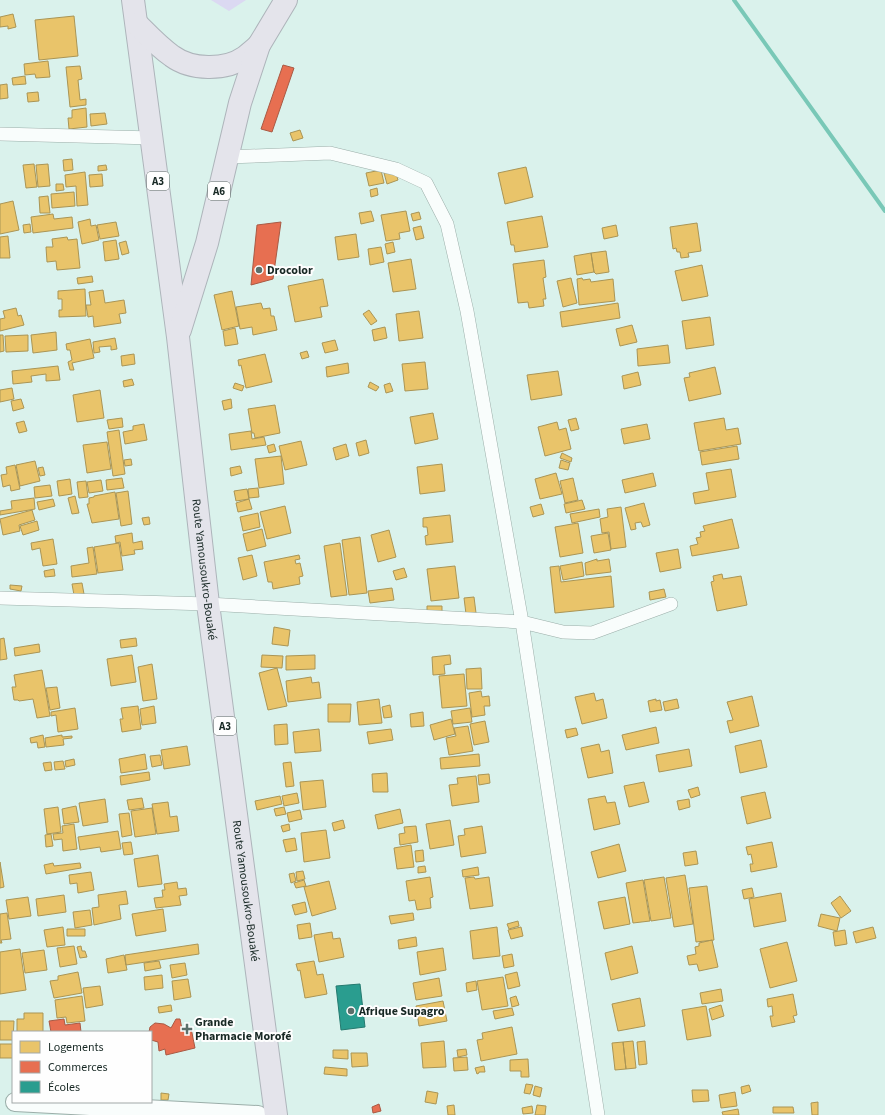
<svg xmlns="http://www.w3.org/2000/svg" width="885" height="1115" viewBox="0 0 885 1115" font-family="'Source Sans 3',sans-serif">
  <rect width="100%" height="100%" fill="#daf2ec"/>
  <path fill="#dbd9f2" d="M203,0H246L229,11L211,0Z"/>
  <path fill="#e9c46a" stroke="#aa9555" d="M13,14L16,27L8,29V26L0,27V17Z
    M74,16L78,56L39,60L35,20Z
    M48,61L50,77L36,78L35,74L25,75L24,64Z
    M80,66L82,79L78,80L80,100L86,99V105L70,107L66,67Z
    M25,76L26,84L13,85L12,78Z
    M7,84L8,98L0,99V85Z
    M38,92L39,101L28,102L27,93Z
    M86,108L87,127L69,129L68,118H72V110Z
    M105,113L107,124L91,126L90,114Z
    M300,130L303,138L293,141L290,133Z
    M72,159L73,170L64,171L63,160Z
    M34,164L37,187L26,188L23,165Z
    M48,164L50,186L38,187L36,165Z
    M106,165L107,170L98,171V166Z
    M526,167L533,197L505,204L498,173Z
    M381,170L384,183L369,186L366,173Z
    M395,170L398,180L387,184L384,173Z
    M85,172L88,205L77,206L76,186L66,187L65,175Z
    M102,174L103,186L90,187L89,175Z
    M56,184H63L64,190L56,191Z
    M377,188L378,195L371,197L370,190Z
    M74,192L75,206L52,208L51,194Z
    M48,196L50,213H40L39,197Z
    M13,201L19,230L0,234V204Z
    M371,211L374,221L361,224L359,213Z
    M406,211L410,231L399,233L400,239L386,241L381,215Z
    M419,212L421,219L413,221L411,214Z
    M53,214L54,219L72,217L73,228L33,233L31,217Z
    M542,216L548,247L515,252L514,245H511L507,222Z
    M90,219L91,226L96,225L99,240L82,244L78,222Z
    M116,222L119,236L100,239L97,225Z
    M697,223L701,251L688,253L689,257L681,258L680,252H677L676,248L673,249L670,227Z
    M30,224L31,232L24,233L23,225Z
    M616,225L618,236L604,239L602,228Z
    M421,226L424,238L416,240L413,228Z
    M356,234L359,257L338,260L335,237Z
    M8,236L10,258H0V237Z
    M67,237L68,240L77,239L80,268L57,270L56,261L47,262L46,247H53L52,239Z
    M116,240L119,259L105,261L103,242Z
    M126,241L129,253L122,255L119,243Z
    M393,242L395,252L387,254L385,244Z
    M381,247L384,262L370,265L368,249Z
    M606,251L609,272L596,274L594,272L591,253Z
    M591,253L594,272L577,275L574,256Z
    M411,259L416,289L393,292L388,263Z
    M544,260L546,277L543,278L546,299H543L544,306L529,308L528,302L518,303L513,264Z
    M702,265L708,296L682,301L675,271Z
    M92,276L93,282L78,284L77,278Z
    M571,278L577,303L563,307L557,281Z
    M582,278L583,280L590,279L591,282L613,279L615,301L579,305L577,279Z
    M323,279L328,306L320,307L322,317L295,322L288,286Z
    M85,289L86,316L59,317V310H62V299H58V291Z
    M103,290L105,303L124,300L126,313L119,314L121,323L94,327L93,316L88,317L86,305H91L89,292Z
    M232,291L239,326L222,330L214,295Z
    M261,303L263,309L270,308L271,316H274L277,330L253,335L252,327L240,329L236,307Z
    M618,303L620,318L562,327L560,312Z
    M16,308L18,316L21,315L24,325L0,331V319L5,318L3,311Z
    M369,310L377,321L371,325L363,314Z
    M419,311L423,338L399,341L396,314Z
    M710,317L714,345L686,349L682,321Z
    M632,325L637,342L620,346L616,329Z
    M385,327L387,338L374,341L372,330Z
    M235,328L238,344L225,346L223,331Z
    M56,332L57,350L33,353L31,335Z
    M0,335H3L4,351L0,352Z
    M28,335V351L6,352L5,336Z
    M115,338L117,349L111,350V346L99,347L100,352L94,353L93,342Z
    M90,339L94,358L72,363L74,370H70L68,362L72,360L70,350H67L66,344Z
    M335,340L338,350L325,353L322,343Z
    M668,345L670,363L638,366L637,349Z
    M307,351L309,357L302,359L300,353Z
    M134,354L135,364L122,366L121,356Z
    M265,354L272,382L246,388L241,365L239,366L238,360Z
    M425,362L428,389L405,391L402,364Z
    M348,363L349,373L327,377L326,367Z
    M58,366L60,380L46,381V374L31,376L32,382L13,384L12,371Z
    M715,367L721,394L689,401L684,378L690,377L689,373Z
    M558,371L562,395L531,400L527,375Z
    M638,372L641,385L624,389L622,376Z
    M132,379L134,385L124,387L123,381Z
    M370,382L379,387L376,391L368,387Z
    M235,383L244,386L242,391L233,388Z
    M390,383L393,391L386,393L384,385Z
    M12,388L14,399L0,402V390Z
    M100,390L104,418L77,422L73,395Z
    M21,399L24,408L13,411L11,401Z
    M231,399L232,408L224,410L222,401Z
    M275,405L280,433L255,438L254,433H252L248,409Z
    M433,413L438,439L415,444L410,417Z
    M122,418L123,427L109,429L107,420Z
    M576,418L579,429L571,431L568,420Z
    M724,418L726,430L738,428L741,444L699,451L694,423Z
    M24,421L27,431L19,433L16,423Z
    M557,422L559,430L566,428L571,449L545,456L538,427Z
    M144,424L147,440L125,444L123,432L133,430V426Z
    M647,424L650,439L624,444L621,429Z
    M119,430L125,474L113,476L107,432Z
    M251,431L252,439L264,437L266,445L231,450L229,434Z
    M366,440L369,453L359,456L356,443Z
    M301,441L307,465L285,470L279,446Z
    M107,442L111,469L87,473L83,445Z
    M274,444L276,451L269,453L267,446Z
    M346,444L349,456L336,460L333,448Z
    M737,446L739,459L702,465L700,452Z
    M562,453L572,458L571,462L560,458Z
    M281,456L284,484L259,488L255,459Z
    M131,459L132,465L125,466L124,460Z
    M561,460L570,463L568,470L559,468Z
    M35,461L40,481L20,486L16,465Z
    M442,464L445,491L420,494L417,467Z
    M15,465L20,489L11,491L10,485L3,487L1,475L7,474L6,467Z
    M240,466L242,473L231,476L230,468Z
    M43,467L45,475L40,476L38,468Z
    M731,469L736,497L695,504L693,493L709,490L706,473Z
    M556,473L562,494L540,499L535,479Z
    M653,473L656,486L625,493L622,480Z
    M122,478L124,488L107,490L106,480Z
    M573,478L578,500L565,503L560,481Z
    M70,479L72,494L59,496L57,481Z
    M101,480L103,491L89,493L87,482Z
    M86,481L88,497L79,498L77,482Z
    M50,485L52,496L35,498L34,487Z
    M258,488L259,497L249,498L248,489Z
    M247,489L249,499L236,501L234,491Z
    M128,491L132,524L121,526L116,493Z
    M115,492L119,519L92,523L87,504H89V498L94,497V496Z
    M75,496L79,513L72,514L68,498Z
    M34,498L35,509L0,515V511L12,509L11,501Z
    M53,499L55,506L39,510L37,502Z
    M249,499L252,509L238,512L236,503Z
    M582,500L585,509L566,513L564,504Z
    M644,503L650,525L643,527L641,522L635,523L636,529L631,530L625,508Z
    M541,504L544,514L533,517L530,507Z
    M285,506L291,533L267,539L260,512Z
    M621,507L626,547L611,549L609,532L602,533L600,519L608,517L607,509Z
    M599,509L600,517L572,523L570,514Z
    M32,510L35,520L19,525L20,531L3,535L0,519Z
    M258,513L260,527L243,531L240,517Z
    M450,515L453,542L426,545L425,536L428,535L427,527H423V518Z
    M149,517L150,524L144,525L142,518Z
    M732,519L739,548L692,556L690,546L698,544L696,538L701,537L700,532L705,531L703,526Z
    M37,521L39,530L23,535L20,526Z
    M578,523L583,553L560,557L555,527Z
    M262,529L266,546L247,551L243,534Z
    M389,530L396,557L378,562L371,535Z
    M132,533L133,543L142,541L143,549L134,550L135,554L122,556L120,542L116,543L115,536Z
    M608,533L611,550L594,553L591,536Z
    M360,537L367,593L349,595L342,540Z
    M53,539L57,564L43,566L40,548L32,550L31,543Z
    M119,543L123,570L98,573L94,547Z
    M340,543L347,595L331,597L324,546Z
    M93,547L97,574L72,577L71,566L89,563L87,548Z
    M678,549L681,568L660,572L656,553Z
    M252,555L257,576L243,580L238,558Z
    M299,555L300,559L295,560L296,564L300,563L303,576L299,577L300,584L273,589L272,582H268L264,562Z
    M597,559V561L609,559L611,572L586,575L585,563Z
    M582,562L584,576L563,580L560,566Z
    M455,566L459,598L431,601L427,569Z
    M559,566L561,582L611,576L614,607L555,613L550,567Z
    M404,568L407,577L396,580L393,571Z
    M54,569L55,576L45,577L44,571Z
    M722,574L723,579L741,576L747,605L717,611L711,582L714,581L713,576Z
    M82,583L84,594L74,595L72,584Z
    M10,585L22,586L21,591L10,589Z
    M392,588L394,600L370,603L368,591Z
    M664,589L666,597L650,600L649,592Z
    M474,597L476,613L466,614L464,598Z
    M427,606H442V614H427Z
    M274,627L290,630L288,646L272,644Z
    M4,638L7,659L0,660V639Z
    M136,638L137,646L121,648L120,640Z
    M39,644L40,652L15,656L14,648Z
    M132,655L136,682L111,686L107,659Z
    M262,655L283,656L282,668L261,667Z
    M315,655V669L286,670V656Z
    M450,655L451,664L444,665L445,674L433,675L432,657Z
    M152,664L157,699L143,701L138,667Z
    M277,668L287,706L268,710L259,673Z
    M481,668L482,689H467L466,669Z
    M42,670L50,716L37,718L33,699L19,701L18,700H14L12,687H16L14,675Z
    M464,674L467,706L442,708L439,676Z
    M311,677L312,683L319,682L321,698L288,702L286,681Z
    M57,687L60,708L50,710L46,688Z
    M481,691L482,697L489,696L490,706H484L485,715L472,717L469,693Z
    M594,693L596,701L603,699L607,718L582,724L575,697Z
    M752,696L759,726L730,733L727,721L733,720L727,702Z
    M379,699L382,723L359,725L357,702Z
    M656,699V701L660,700L662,710L650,712L648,701Z
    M677,699L679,708L665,711L663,702Z
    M328,704H351L350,722H328Z
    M390,705L392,717L384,718L382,707Z
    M138,706L141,729L122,732L120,719H123L121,708Z
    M154,706L156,723L142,725L140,709Z
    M75,708L78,729L58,732L56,715L51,716V712Z
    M470,708L472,722L453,724L451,711Z
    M423,712L424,726L411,727L410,714Z
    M451,719L455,734L434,740L430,725Z
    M485,721L489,742L474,745L470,724Z
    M287,724L288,744L275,745L274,725Z
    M468,726L473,751L449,755L446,738L456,736L454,728Z
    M656,727L659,743L626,750L622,735Z
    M576,728L578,735L567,738L565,730Z
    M319,729L321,751L295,753L293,732Z
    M391,729L393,740L369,744L367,732Z
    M43,735L45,747L38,748L37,742L31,743L30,738Z
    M62,735V737L72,736V738L63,739L64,745L46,747L45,738Z
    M761,740L767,767L740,773L735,746Z
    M599,744L601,752L609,750L613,773L588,778L581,748Z
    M187,746L190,765L164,769L161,750Z
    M689,749L692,766L659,772L656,755Z
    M145,754L147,769L121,773L119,759Z
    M479,754L480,766L441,769L440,758Z
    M160,755L162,765L152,767L150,756Z
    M74,759L75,765L66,767L65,761Z
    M63,761L65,769L55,770L54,762Z
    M51,762L52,770L45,771L43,763Z
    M291,762L294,786L286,787L283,763Z
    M149,772L150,780L121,785L120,776Z
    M387,773L388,792H373L372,774Z
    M489,774L490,783L479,785L478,775Z
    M476,776L479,802L452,806L449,785L458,784L457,778Z
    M323,780L326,807L303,810L300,782Z
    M644,782L649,802L629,807L624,786Z
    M698,787L700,795L691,798L688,790Z
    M765,792L771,818L747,824L741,797Z
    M297,793L299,803L284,806L282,796Z
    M280,796L282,804L257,810L255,801Z
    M605,796L607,803L615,802L620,824L594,830L588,799Z
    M142,798L144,808L129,810L127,800Z
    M105,799L108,822L83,826L79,803Z
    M689,799L690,807L679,810L677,801Z
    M168,802L170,817L177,816L179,831L157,834L152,804Z
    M76,806L79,822L64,824L62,809Z
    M58,807L61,832L47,834L44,809Z
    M284,807L286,814L276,816L274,809Z
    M152,808L156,834L135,837L131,811Z
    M400,809L403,823L378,829L375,815Z
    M300,810L302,819L289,822L287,813Z
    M129,813L132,835L122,837L119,814Z
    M343,820L345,828L334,831L332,823Z
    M450,820L454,845L430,849L426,824Z
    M74,824L77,849L63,851L62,839L54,840L53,834L63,833L62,826Z
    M289,824L290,830L283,832L281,826Z
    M416,826L418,842L400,845L399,834L405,833L404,827Z
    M482,826L486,853L461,857L458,836L465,835L464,829Z
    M326,830L330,858L304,862L301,833Z
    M118,831L121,849L101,852L100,847L80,850L78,837Z
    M51,834L53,846L46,847L45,835Z
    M295,838L297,850L286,852L283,840Z
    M131,842L133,854L124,855L122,843Z
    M772,842L777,867L751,872L750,864H753L751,854L748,855L746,847Z
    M619,844L626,871L598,878L591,852Z
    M411,845L414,867L397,869L394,848Z
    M423,850L424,861L416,862L415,851Z
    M696,851L698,864L685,866L683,853Z
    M158,855L162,884L138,887L134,859Z
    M0,862L4,887L0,888Z
    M53,863L54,866L80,863L81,868L46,874L44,865Z
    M425,866L426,872L418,873V867Z
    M478,867L479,875L463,877L462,870Z
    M303,871L305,879L297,881L296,872Z
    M91,872L94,890L78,893L77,883L70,884L69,875Z
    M294,873L296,881L291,883L289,874Z
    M685,875L693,924L674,927L666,878Z
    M430,877L433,897L430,898L431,908L417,910L415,900L409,901L406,881Z
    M474,877L475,879L489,877L493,906L470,909L465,878Z
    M664,877L671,918L651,921L644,880Z
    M304,880L306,886L296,888L294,883Z
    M643,880L650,921L633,923L626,883Z
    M329,881L336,909L312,916L304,887Z
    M177,882L178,889L186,888L187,895L179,896L181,905L156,908L154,898L163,897L162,890H165L164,884Z
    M707,886L714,940L696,942L689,888Z
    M752,888L754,897L744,899L742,890Z
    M126,891L128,904L119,905L121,919L94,925L92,908L99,907L98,895Z
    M781,893L786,921L754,927L749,899Z
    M64,895L66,912L38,916L36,899Z
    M840,896L851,911L841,918L831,903Z
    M28,897L31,916L9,919L6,900Z
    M625,897L630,924L604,929L598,902Z
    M305,902L307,912L295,915L292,905Z
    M163,909L166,931L136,936L132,914Z
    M90,910L92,925L75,928L73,912Z
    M7,913L11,939L1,940L2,943H0V914Z
    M413,913L414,920L391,924L389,916Z
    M821,914L840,918L837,931L818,926Z
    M518,921L519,926L509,929L507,924Z
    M310,923L312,937L299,939L297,925Z
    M63,927L65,945L47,947L44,930Z
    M497,927L500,956L473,959L470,931Z
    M521,927L523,936L511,939L508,930Z
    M873,927L876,938L856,943L853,932Z
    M67,929H85V936H67Z
    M845,930L847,944L835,946L833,932Z
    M332,932L333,939L340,938L344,957L319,962L314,935Z
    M416,937L417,946L399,949L398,940Z
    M712,940L718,967L699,971L697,964L689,965L687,956L696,954L695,947L699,946V943Z
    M787,942L797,981L770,988L760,949Z
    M198,944L199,954L126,965L125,955Z
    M74,946L77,964L60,967L57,948Z
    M81,946L82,951H85L87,957L80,958L77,947Z
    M632,946L638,973L611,980L605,953Z
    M443,948L446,970L420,975L417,952Z
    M20,949L26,990L0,994V952Z
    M44,950L47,970L25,973L22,953Z
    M512,954L514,966L504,968L502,956Z
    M124,955L127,970L108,973L106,959Z
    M159,961L161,968L145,971L144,963Z
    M314,961L317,975L323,974L327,994L305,998L300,970L298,971L296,964Z
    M185,963L187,975L172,978L170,965Z
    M78,972L82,993L54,998L50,981L58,980V976Z
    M517,972L520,986L508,989L505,975Z
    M162,975L163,988L145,990L144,977Z
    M503,977L508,1006L482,1010L477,981Z
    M439,978L442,996L416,1000L413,983Z
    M188,979L191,997L174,1000L172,981Z
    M476,981L477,990L467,992L466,983Z
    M100,986L103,1005L86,1008L83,988Z
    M721,989L723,1001L702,1004L700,993Z
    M793,994L797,1015L793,1016L795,1022L772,1027L770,1016H773L772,1006L768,1007L767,999Z
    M82,996L85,1021L67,1023L66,1017L57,1018L55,1000Z
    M516,996L519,1005L512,1007L510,998Z
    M640,998L645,1026L618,1031L612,1004Z
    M443,1001L447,1021L419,1026L416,1006Z
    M171,1005L172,1011L159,1013L158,1007Z
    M721,1005L724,1016L712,1020L709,1009Z
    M706,1006L711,1036L687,1040L682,1010Z
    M512,1008L514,1015L495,1019L493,1011Z
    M24,1013H43V1032H17V1019H24Z
    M0,1021H14L13,1040H0Z
    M512,1027L517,1054L481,1061L477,1040L483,1039L482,1033Z
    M444,1041L446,1067L423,1068L421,1043Z
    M633,1041L636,1068L626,1069L623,1042Z
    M645,1041L647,1064L639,1065L637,1042Z
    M623,1042L626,1069L615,1070L612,1043Z
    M0,1044H13V1058H0Z
    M466,1049L467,1055L458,1057L457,1050Z
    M333,1050H348V1059L333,1058Z
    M351,1053H367L368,1066L352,1067Z
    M467,1057L468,1070L454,1071L453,1058Z
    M528,1059L529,1077H521V1071H510V1060Z
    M484,1066L485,1072H479V1073L477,1074L475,1068Z
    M325,1067L347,1069V1076L324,1074Z
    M526,1084L533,1085L530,1094L524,1093Z
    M749,1085L751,1091L742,1094L741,1087Z
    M535,1086L542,1088L540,1097L533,1095Z
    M692,1090H708L709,1101L693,1102Z
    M427,1091L438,1093L436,1104L425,1102Z
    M735,1092L737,1106L721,1108L719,1095Z
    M161,1093L169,1094L168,1100H161Z
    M818,1102V1115H812L811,1103Z
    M454,1105L455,1115H448L447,1106Z
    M537,1105L546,1106L545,1115H535Z
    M532,1106L533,1113L523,1114L522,1108Z
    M773,1107H793L794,1113H773Z
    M738,1109L739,1115H723L722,1112Z"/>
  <path fill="#e76f51" stroke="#a95a44" d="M283,65L294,68L272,132L261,129Z
    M281,222L273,279L251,285L257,225Z
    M64,1019L65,1025L80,1023L81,1032H51L49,1021Z
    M176,1019H180L182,1029L191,1028L195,1048L166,1055L165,1049L159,1051L158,1042L151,1040V1032H149L150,1027L155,1023L164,1024L171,1028Z
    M379,1104L381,1111L373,1113L372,1107Z"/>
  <path fill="#2a9d8f" stroke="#247a6f" d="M360,984L365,1027L341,1030L336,986Z"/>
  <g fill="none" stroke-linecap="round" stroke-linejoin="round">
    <path stroke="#79c8b7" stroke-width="4" d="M734,0L885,211"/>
    <g stroke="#9baea9" stroke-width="14">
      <path id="street" d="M0,134L153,138
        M227,157L330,153L396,169L426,183L447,224L467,311L522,622L598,1115
        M0,598L208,604L522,622L563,632L592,633L671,604"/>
    </g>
    <g stroke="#9baea9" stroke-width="20">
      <path id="secondary" d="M15,1102L258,1115"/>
    </g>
    <g stroke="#adb4ba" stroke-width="24">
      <g id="highway">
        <path id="s1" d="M133,0L178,337L208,604L276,1115"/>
        <path d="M137,24C148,35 159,47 172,56C191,70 225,71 245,57C250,53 255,49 259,45"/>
        <path d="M180,330L207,243L240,103L259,45L286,0"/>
      </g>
    </g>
    <use href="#street" stroke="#f9fdfc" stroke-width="13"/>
    <use href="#secondary" stroke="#f9fdfc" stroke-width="18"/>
    <use href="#highway" stroke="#e4e4eb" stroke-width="22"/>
  </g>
  <g fill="#5b6f6a" stroke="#fefefe" stroke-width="1.5">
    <circle cx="259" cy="270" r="4"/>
    <circle cx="351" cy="1011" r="4"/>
    <path d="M185 1023h4v4h4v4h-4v4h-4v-4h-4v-4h4z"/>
  </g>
  <g text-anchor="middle" stroke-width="4" stroke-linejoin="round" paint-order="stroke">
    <g fill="#fefefe" stroke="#5c6865" stroke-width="1">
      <rect x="147" y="172" width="22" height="18" rx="3"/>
      <rect x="208" y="182" width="22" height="18" rx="3"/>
      <rect x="214" y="717" width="22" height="18" rx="3"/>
    </g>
    <g font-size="11" font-weight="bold" fill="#172824">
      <text x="158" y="185">A3</text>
      <text x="219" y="195">A6</text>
      <text x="225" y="730">A3</text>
    </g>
    <g font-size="12" font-weight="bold" fill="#172824" stroke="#fefefe" text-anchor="start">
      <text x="267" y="274">Drocolor</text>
      <text x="359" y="1015">Afrique Supagro</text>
      <text x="195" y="1026">Grande<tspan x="195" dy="14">Pharmacie Morofé</tspan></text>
    </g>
    <g font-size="12" fill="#172824" stroke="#fefefe">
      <text dy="4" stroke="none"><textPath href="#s1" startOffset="574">Route Yamousoukro-Bouaké</textPath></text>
      <text dy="4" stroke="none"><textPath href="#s1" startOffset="898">Route Yamousoukro-Bouaké</textPath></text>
    </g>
  </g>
  <rect x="12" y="1031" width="140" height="72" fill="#fefefe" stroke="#a2a8a7"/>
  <rect x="20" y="1041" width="20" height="12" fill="#e9c46a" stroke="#a2a8a7"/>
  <text x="48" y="1051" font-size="12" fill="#172824">Logements</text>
  <rect x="20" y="1061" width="20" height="12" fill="#e76f51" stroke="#a2a8a7"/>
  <text x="48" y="1071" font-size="12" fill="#172824">Commerces</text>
  <rect x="20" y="1081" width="20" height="12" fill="#2a9d8f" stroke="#a2a8a7"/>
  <text x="48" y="1091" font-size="12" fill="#172824">Écoles</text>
</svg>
